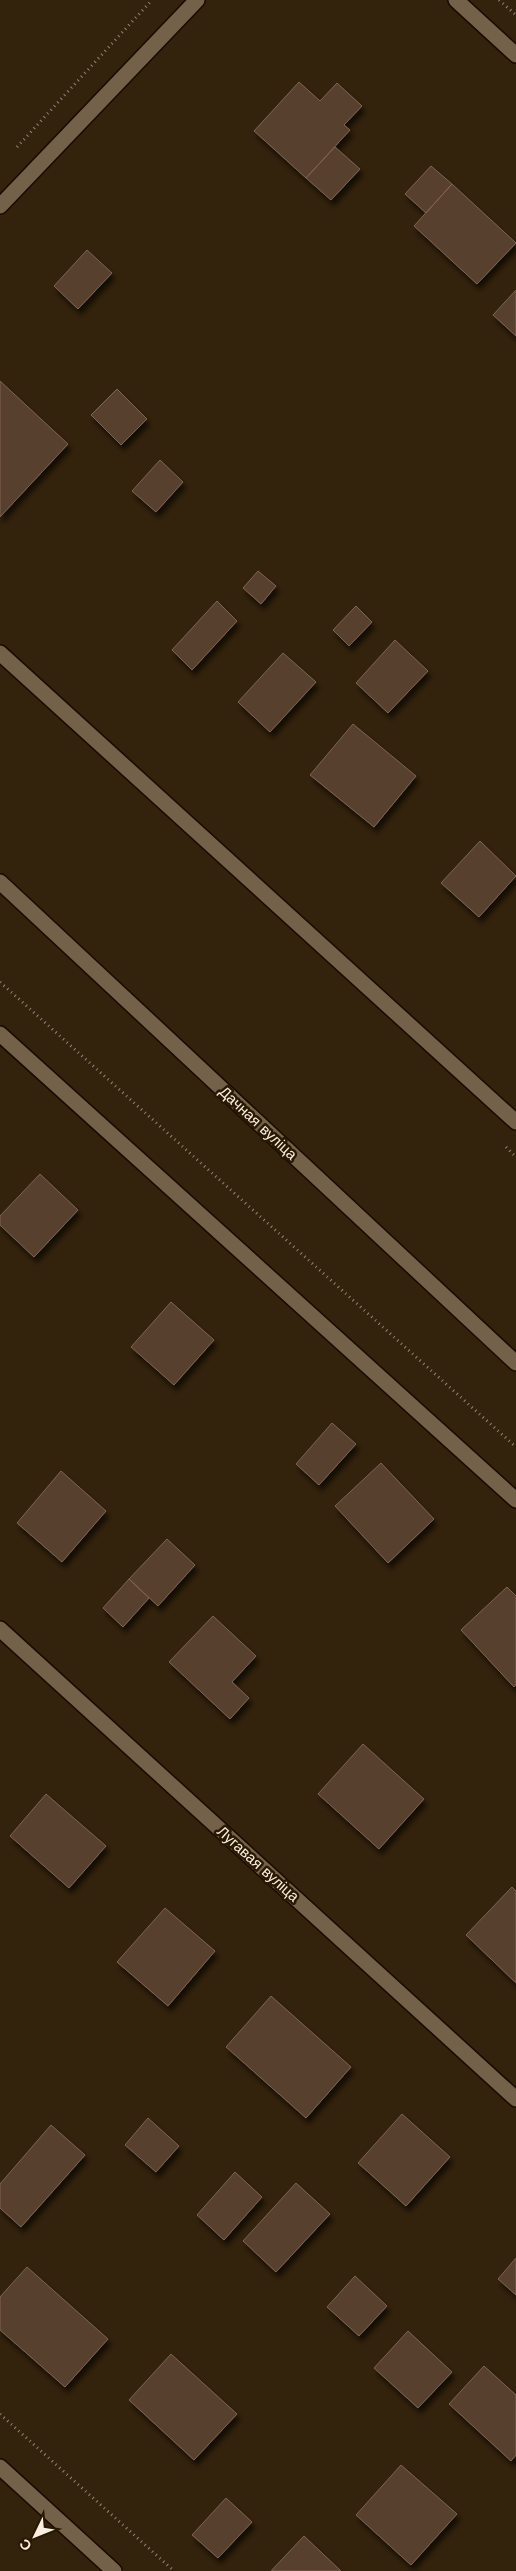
<svg xmlns="http://www.w3.org/2000/svg" width="516" height="2571" viewBox="0 0 516 2571" font-family="'Work Sans',sans-serif">
  <defs>
    <filter id="shadow"><feDropShadow dx="3" dy="5.5" stdDeviation="2.5" flood-color="#0009"/></filter>
  </defs>
  <rect width="100%" height="100%" fill="#33220c"/>
  <path fill="#583f2f" stroke="#7f6453" filter="url(#shadow)" d="M299,82L320,101L337,83L362,106L344,125L350,130L306,178L254,131Z
    M335,147L360,169L331,200L306,178Z
    M431,166L452,184L426,213L405,194Z
    M452,184L516,243L477,284L414,226Z
    M87,250L112,273L78,309L54,286Z
    M516,290V336L493,315Z
    M0,381L68,444L0,517Z
    M117,389L147,419L121,445L91,415Z
    M160,460L183,482L156,512L132,491Z
    M258,571L276,586L261,604L243,588Z
    M217,601L237,621L192,670L172,650Z
    M356,606L372,622L349,646L333,630Z
    M395,640L428,671L388,713L356,683Z
    M283,653L316,682L270,732L238,702Z
    M353,724L416,776L374,827L310,775Z
    M480,841L516,876L479,917L441,883Z
    M40,1174L78,1210L34,1257L0,1225V1216Z
    M171,1302L214,1340L174,1385L131,1347Z
    M332,1423L356,1444L319,1485L296,1464Z
    M381,1463L434,1519L388,1563L335,1506Z
    M61,1471L106,1511L62,1562L17,1523Z
    M167,1539L195,1565L158,1606L129,1579Z
    M129,1579L149,1598L123,1627L103,1608Z
    M507,1587L516,1596V1685L514,1687L461,1630Z
    M213,1616L256,1656L232,1682L249,1698L230,1719L169,1662Z
    M363,1744L424,1799L379,1849L318,1794Z
    M46,1794L106,1846L69,1888L10,1836Z
    M512,1887L516,1891V1983L466,1935Z
    M165,1908L215,1951L168,2006L117,1962Z
    M271,1996L351,2067L306,2118L226,2047Z
    M402,2114L450,2157L406,2206L358,2163Z
    M148,2118L179,2146L156,2172L125,2145Z
    M51,2125L85,2155L21,2227L0,2208V2184Z
    M235,2172L262,2197L224,2240L197,2215Z
    M296,2183L330,2214L276,2272L243,2241Z
    M516,2258V2295L498,2279Z
    M27,2267L108,2339L65,2387L0,2330V2297Z
    M355,2276L387,2306L359,2336L327,2307Z
    M408,2331L452,2372L418,2408L374,2368Z
    M171,2354L237,2414L194,2460L129,2400Z
    M484,2366L516,2395V2455L511,2461L449,2404Z
    M401,2465L457,2514L411,2565L356,2515Z
    M226,2498L252,2522L218,2558L192,2535Z
    M304,2536L341,2571H271Z"/>
  <g fill="none" stroke-linecap="round" stroke-linejoin="round">
    <g stroke="#1a0b00" stroke-width="18">
      <path id="lane" d="M0,1034L516,1500"/>
    </g>
    <g stroke="#1a0b00" stroke-width="18">
      <path id="street" d="M456,0L516,55
        M0,206L197,0
        M0,653L516,1122
        M0,1629L516,2099
        M0,2467L114,2571"/>
    </g>
    <g stroke="#1a0b00" stroke-width="18">
      <path id="secondary" d="M0,882L516,1363"/>
    </g>
    <path stroke="#948673" stroke-width="3" stroke-dasharray="1 4" stroke-linecap="butt" d="M499,0L516,15
      M17,147L152,0
      M0,982L516,1447
      M506,1147L516,1157
      M0,2414L174,2571"/>
    <use href="#lane" stroke="#746149" stroke-width="15"/>
    <use href="#street" stroke="#746149" stroke-width="15"/>
    <use href="#secondary" stroke="#746149" stroke-width="15"/>
  </g>
  <g text-anchor="middle" stroke-width="5" stroke-linejoin="round" paint-order="stroke">
    <g font-size="15" fill="#f9eee0" stroke="#291903">
      <text transform="translate(258 1123) rotate(43)" y="5">Дачная вуліца</text>
      <text transform="translate(258 1864) rotate(42)" y="5">Лугавая вуліца</text>
    </g>
  </g>
  <g transform="translate(35 2536) rotate(227)" stroke="#291903" stroke-width="4" paint-order="stroke">
  <path d="M0-4L9 19L0 12L-9 19Z" fill="#f9eee0"/>
  <text y="-8" font-size="14" font-weight="bold" text-anchor="middle" fill="#f9eee0">С</text>
  </g>
</svg>
